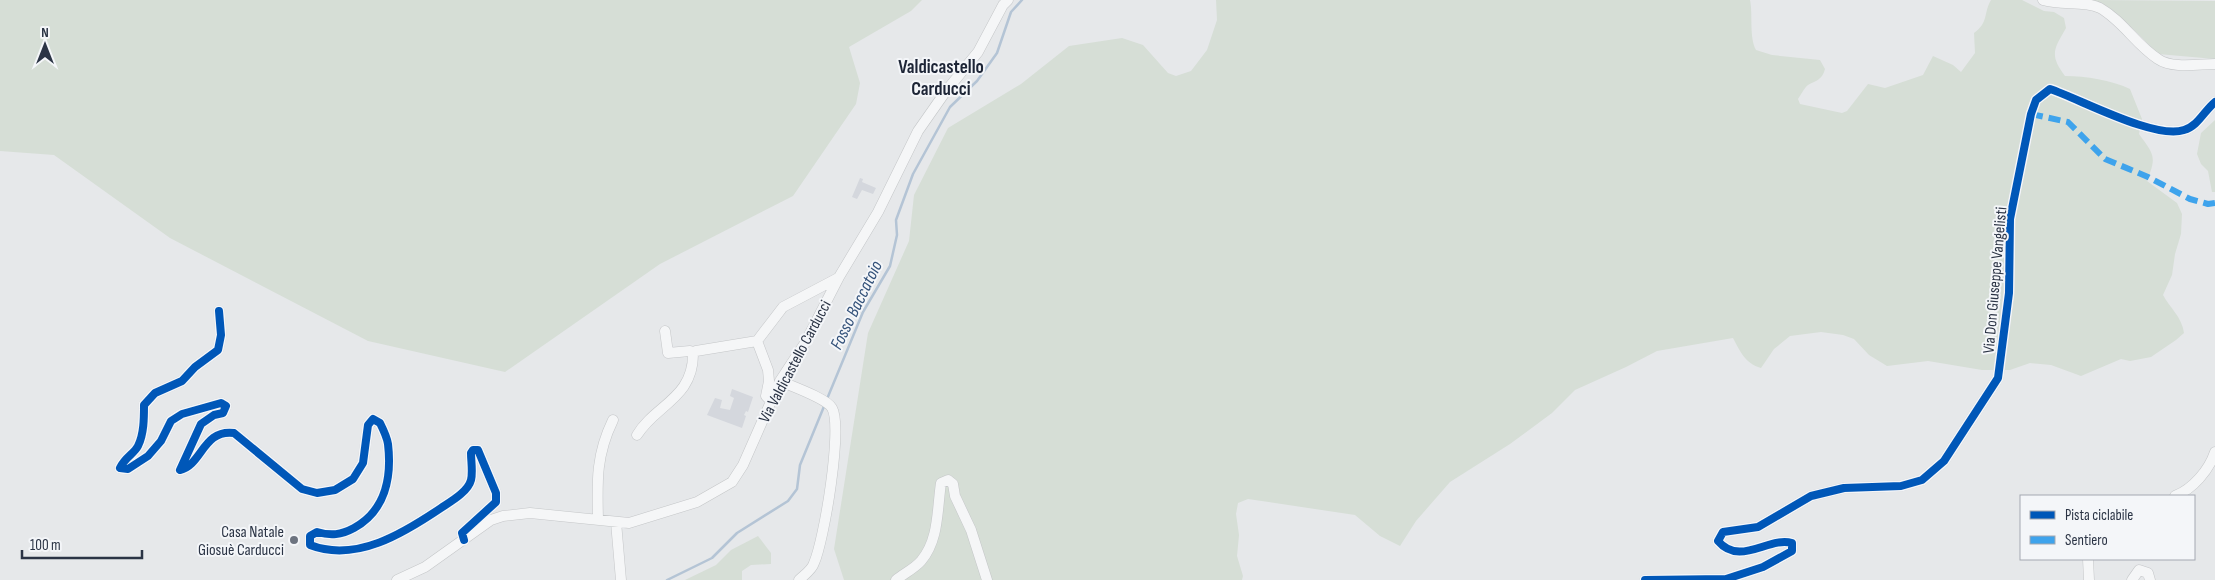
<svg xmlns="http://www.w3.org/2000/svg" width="2215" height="580" viewBox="0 0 2215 580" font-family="'Sofia Sans Condensed',sans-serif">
  <rect width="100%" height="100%" fill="#e6e8ea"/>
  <path fill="#d4d7dd" d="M860,178L863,179L862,182L876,188L873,194L862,190L857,199L852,197Z
    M732,389L753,397L748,412L746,411L744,415L746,416L742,428L707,415L715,398L722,400L720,408L730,410L734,398L730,396Z"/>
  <path fill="#d6ded6" d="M0,0H922L911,11L849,47L860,83L856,104L793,196L660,264L505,372L368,341L170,238L54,155L0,151Z
    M1216,0H1750C1753,14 1749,37 1756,50L1772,55L1820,60L1825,69C1822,80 1817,80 1808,85C1804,88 1801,95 1798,99L1800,104L1842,113L1847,111L1868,84L1885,88L1923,75L1933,56L1953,65L1961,72L1975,53L1974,33C1989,22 1983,14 1991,0H2022L2044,11L2054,12L2064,18L2066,28C2054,49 2049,55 2065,76C2086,76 2111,80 2130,89L2142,119L2139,134C2154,155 2157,156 2147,181L2177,203L2182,214L2181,234L2175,254L2172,275L2163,295C2170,308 2182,317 2184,333L2176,340L2151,357L2130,361L2121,359L2081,376L2051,365L2030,363L2010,370H1982L1928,361L1887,366L1869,355L1854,339L1843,335L1821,332L1790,336L1774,349L1761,368C1745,363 1741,353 1733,338L1657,351L1626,367L1575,390L1552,413L1510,444L1450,482L1416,521L1400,546L1380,536L1355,515L1248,499L1238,503L1236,514L1239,535L1237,556L1243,576L1242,580H844L834,549L868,333L909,241L914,195L948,128L1021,84L1069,46L1122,38L1143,45L1168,73L1176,76L1191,71L1207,50L1217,20Z
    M2093,0L2215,1V59L2158,54C2139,35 2118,11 2093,0Z
    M2215,120V192H2212L2208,171L2201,164L2197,154L2201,133Z
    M758,536L771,553V564L751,565L742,571V580H685L716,565L731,550Z"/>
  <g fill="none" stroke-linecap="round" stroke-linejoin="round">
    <path stroke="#b4c4d5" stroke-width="2.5" d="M827,399L863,312L890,266L897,235L896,220L913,174L950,107L977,81L997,53L1011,12L1022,0
      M667,580L712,558L737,533L788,501L797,489L800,465L825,404"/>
    <g stroke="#c4c6c8" stroke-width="11">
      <path id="minor" d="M2043,0C2062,6 2083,0 2100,8C2123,21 2136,45 2158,59C2172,69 2199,64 2215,64
        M219,311L221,335L218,350L195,367L182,381L155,393L144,405C144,418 144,434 138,446C134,454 125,457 120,468L128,469L148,456L161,441L171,421L182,414L221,403L226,406L223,413L214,415L201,424L180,470C202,465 203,429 234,433L302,489L317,493L335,490L353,479L363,463L368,425L373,419L380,423C383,429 387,437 388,444C392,478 385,511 354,528C341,535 331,536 317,532L310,536V545C356,563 404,533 441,508C450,502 468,492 471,480C473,472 471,461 471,453L473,450H478L496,493V502L462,533L464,540
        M665,331L668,353L690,351L693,353
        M757,341L768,370L769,381L766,396L771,401
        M780,381C791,386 826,398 832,408C843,427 824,541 814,563C812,570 804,575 799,580
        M637,435C655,405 694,398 693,353L696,351L757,341L783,307L838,278
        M2175,496C2193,489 2209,470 2215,452
        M598,519C597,481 596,455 613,420
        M616,522L621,580
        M2088,559L2089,580
        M397,580L425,567L491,520L503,516L530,513L629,523L697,502L732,482L743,465L780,381L805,343L839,277L878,212L918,131L946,91L978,52L1003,5L1008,0
        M896,580C903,574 914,569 921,561C939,540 937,510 941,483L948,480L953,484L955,496L971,530L987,580
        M1645,580L1726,579L1763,567L1792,551V543C1769,536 1740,567 1718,541L1723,532L1758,527L1811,496L1844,488L1901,486L1922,480L1944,461L1998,378L2009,293L2010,219L2031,114L2036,100L2050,89C2080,99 2155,140 2184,130C2198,126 2204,111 2215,102
        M2132,580L2139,570L2148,573L2150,580"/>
    </g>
    <use href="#minor" stroke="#f5f6f7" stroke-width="10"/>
    <path stroke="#3ea3ec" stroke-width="6" stroke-dasharray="12 6" stroke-linecap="butt" d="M2031,114L2068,122L2105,159L2148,177L2190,199L2208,204L2215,203"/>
    <g stroke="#f4f6f9" stroke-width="11">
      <path id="cycleway" d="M219,311L221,335L218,350L195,367L182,381L155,393L144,405C144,418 144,434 138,446C134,454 125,457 120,468L128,469L148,456L161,441L171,421L182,414L221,403L226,406L223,413L214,415L201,424L180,470C202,465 203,429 234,433L302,489L317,493L335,490L353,479L363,463L368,425L373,419L380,423C383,429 387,437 388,444C392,478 385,511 354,528C341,535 331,536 317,532L310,536V545C356,563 404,533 441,508C450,502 468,492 471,480C473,472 471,461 471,453L473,450H478L496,493V502L462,533L464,540
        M1645,580L1726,579L1763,567L1792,551V543C1769,536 1740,567 1718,541L1723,532L1758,527L1811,496L1844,488L1901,486L1922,480L1944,461L1998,378L2009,293L2010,219L2031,114L2036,100L2050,89C2080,99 2155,140 2184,130C2198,126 2204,111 2215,102"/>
    </g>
    <use href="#cycleway" stroke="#0057b8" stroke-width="8"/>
  </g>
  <circle fill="#6c737f" stroke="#f4f6f9" stroke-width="2" cx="294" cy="540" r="5"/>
  <g text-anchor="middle" stroke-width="4" stroke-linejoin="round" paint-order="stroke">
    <g font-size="16" fill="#2b3445" stroke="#f4f6f9">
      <text transform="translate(1994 280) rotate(-85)" y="6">Via Don Giuseppe Vangelisti</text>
      <text transform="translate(794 361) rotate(-62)" y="6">Via Valdicastello Carducci</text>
    </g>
    <g font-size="16" fill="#2b3445" stroke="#f4f6f9" text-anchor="end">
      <text x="284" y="537">Casa Natale<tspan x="284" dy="18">Giosuè Carducci</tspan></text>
    </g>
    <g font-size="18" font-style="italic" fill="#34527a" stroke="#f4f6f9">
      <text transform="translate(856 305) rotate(-64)" y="6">Fosso Baccatoio</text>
    </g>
    <g font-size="19" font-weight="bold" fill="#1d2536" stroke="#f4f6f9">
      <text x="941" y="73">Valdicastello<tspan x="941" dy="22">Carducci</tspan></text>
    </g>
  </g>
  <rect x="2020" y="495" width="175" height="65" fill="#f4f6f9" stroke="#a4a8b1"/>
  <rect x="2030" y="511" width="25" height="8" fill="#0057b8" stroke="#a4a8b1"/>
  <text x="2065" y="520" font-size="15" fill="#2b3445">Pista ciclabile</text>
  <rect x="2030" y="536" width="25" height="8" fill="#3ea3ec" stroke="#a4a8b1"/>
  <text x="2065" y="545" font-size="15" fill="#2b3445">Sentiero</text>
  <g transform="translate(45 45)" stroke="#f4f6f9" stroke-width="4" paint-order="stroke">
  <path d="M0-4L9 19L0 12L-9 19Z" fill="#2b3445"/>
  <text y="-8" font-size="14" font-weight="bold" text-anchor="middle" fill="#2b3445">N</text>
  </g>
  <path d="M22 550v8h120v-8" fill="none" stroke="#2b3445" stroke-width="2.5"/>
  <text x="30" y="550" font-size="15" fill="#2b3445" stroke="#f4f6f9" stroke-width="4" paint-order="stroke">100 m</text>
</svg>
